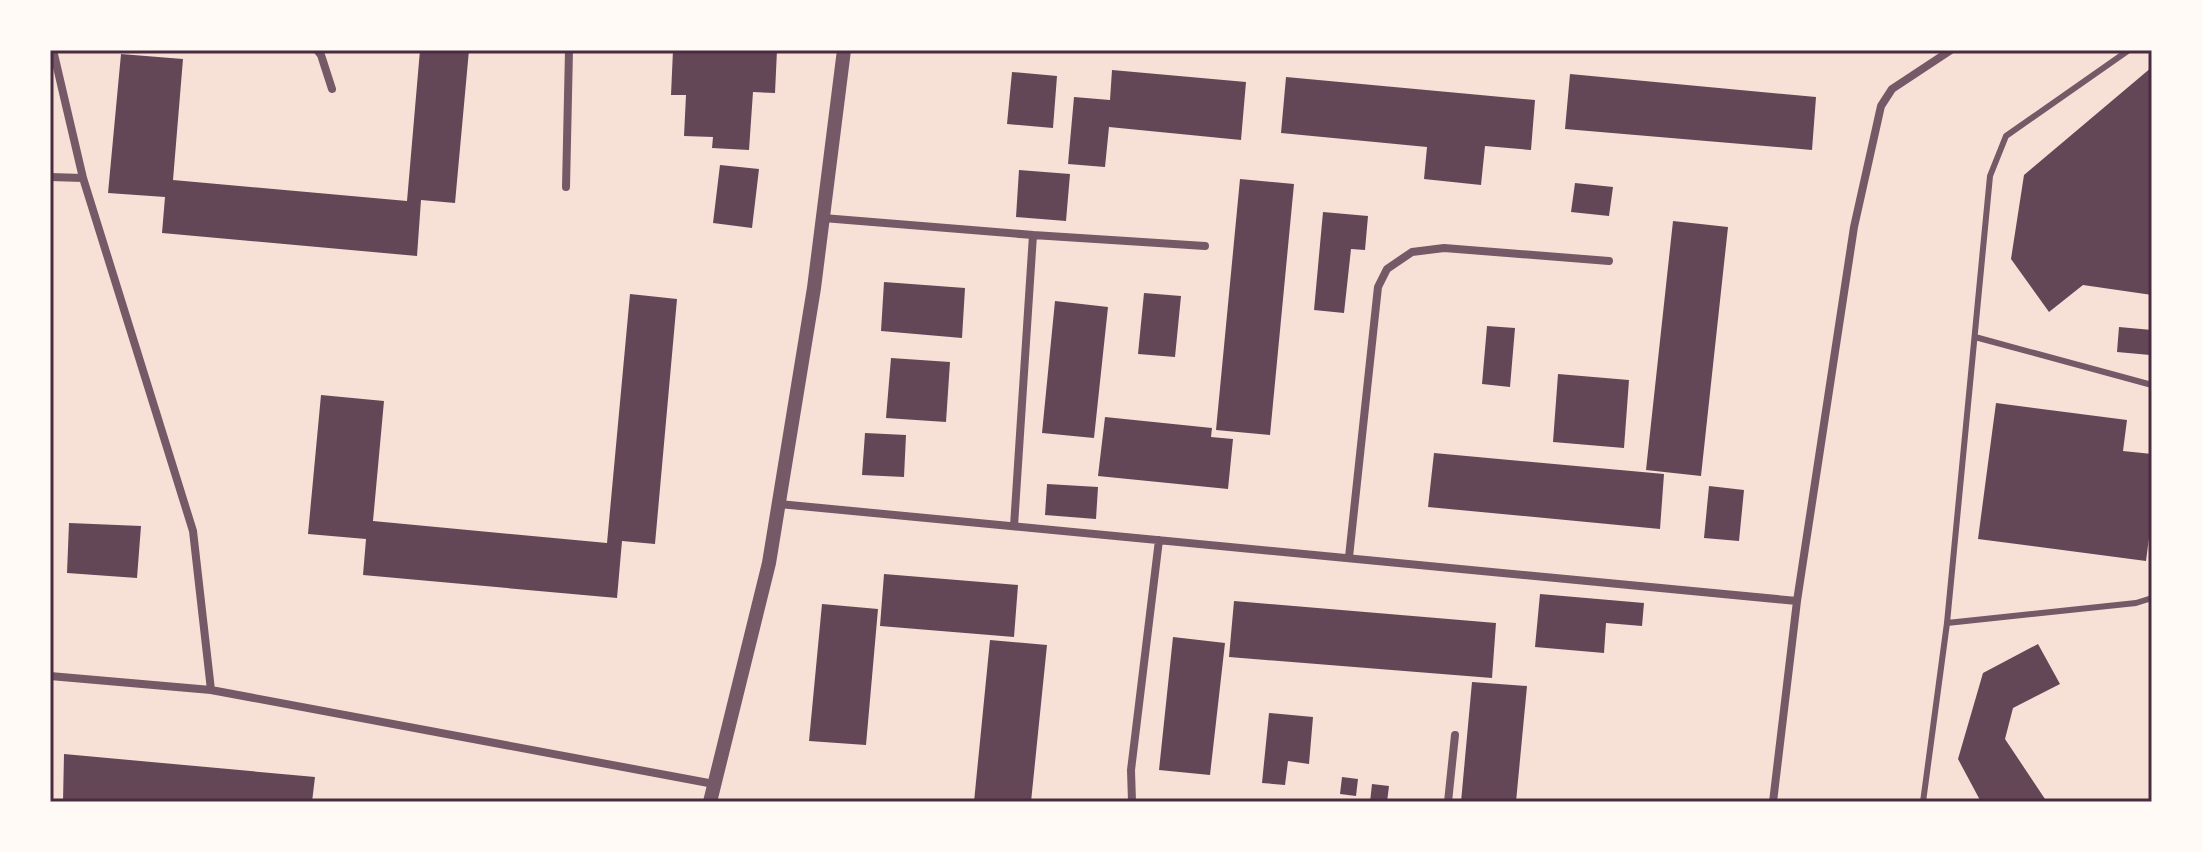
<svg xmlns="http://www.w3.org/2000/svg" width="2202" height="852" viewBox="0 0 2202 852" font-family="Cabin,sans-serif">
  <rect width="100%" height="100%" fill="#f7e1d7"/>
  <path fill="#644757" d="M420,50H469L455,203L421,200L417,256L162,233L165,197L108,193L121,54L183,59L173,180L407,201Z
    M673,50H777L775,93L753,92L749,150L712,148L713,137L684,136L686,95H671Z
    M2152,67V295L2083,285L2049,312L2011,259L2024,175Z
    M1112,70L1246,82L1241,140L1109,127L1105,167L1068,164L1074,97L1110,100Z
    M1012,72L1057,76L1053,128L1007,124Z
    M1570,74L1816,97L1812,150L1565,129Z
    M1286,77L1535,100L1531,150L1485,146L1481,185L1424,179L1427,147L1281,133Z
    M720,165L759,169L752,228L713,223Z
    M1019,170L1070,174L1066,221L1016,217Z
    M1240,179L1294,184L1270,435L1216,430Z
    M1575,183L1613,187L1609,216L1571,212Z
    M1323,212L1368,216L1365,250L1351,249L1344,313L1314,310Z
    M1673,221L1728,227L1701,476L1646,470Z
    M884,282L965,288L962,338L881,331Z
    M1144,293L1181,296L1175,357L1138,354Z
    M630,294L677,299L655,544L622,541L617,598L363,575L366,539L308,534L321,395L384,401L373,521L607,543Z
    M1055,301L1108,307L1094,438L1042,433Z
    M1487,326L1515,328L1510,387L1482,384Z
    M2119,327L2152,330L2150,355L2117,352Z
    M891,358L950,362L946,422L886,418Z
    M1558,374L1629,380L1624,448L1553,442Z
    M1996,403L2127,420L2123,451L2152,454V515L2146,561L1978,539Z
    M1105,417L1212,428L1211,437L1233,439L1228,489L1098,476Z
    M865,433L906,435L904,477L862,475Z
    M1434,453L1664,474L1660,529L1428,507Z
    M1047,484L1098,487L1096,519L1045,515Z
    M1709,486L1744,490L1739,541L1704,538Z
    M69,523L141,526L137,578L67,573Z
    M884,574L1018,585L1014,637L880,626Z
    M1540,594L1644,603L1642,626L1606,623L1604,653L1535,647Z
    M1234,601L1496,623L1492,678L1229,657Z
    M822,604L878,609L866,745L809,741Z
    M1173,637L1225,643L1210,775L1159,770Z
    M990,640L1047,645L1031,802H974Z
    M2038,644L2060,684L2013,708L2005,739L2047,802H1981L1958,759L1983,673Z
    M1472,682L1527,686L1516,802H1461Z
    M1269,713L1313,717L1309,764L1288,761L1285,785L1262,783Z
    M64,754L315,777L312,802H63Z
    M1342,777L1358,779L1356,796L1340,794Z
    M1372,784L1389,786L1387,802H1370Z"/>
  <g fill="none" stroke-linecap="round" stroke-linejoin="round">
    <path stroke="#755966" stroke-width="6" d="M1975,337L2152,385
      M1947,623L2136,603L2152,598
      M1923,802L1947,623L1990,176L2006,136L2129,50"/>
    <path stroke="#755966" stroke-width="8" d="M53,50L83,178L193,531L211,690
      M317,50L321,55L332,89
      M50,177L83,178
      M566,187L569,50
      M823,218L1033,235L1014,526
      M1033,235L1205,246
      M779,504L1797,601
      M1349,557L1378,287L1387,269L1412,252L1444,248L1609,261
      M50,676L211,690L714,784
      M1132,802L1131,770L1159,540
      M1448,802L1455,735
      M1773,802L1797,601L1854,227L1881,106L1892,89L1951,50"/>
    <path stroke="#755966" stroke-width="14" d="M710,802L769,563L814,288L844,50"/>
  </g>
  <rect width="2202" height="852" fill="none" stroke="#fffaf5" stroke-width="104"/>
  <rect x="52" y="52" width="2098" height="748" fill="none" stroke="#4a2c40" stroke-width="3"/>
</svg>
